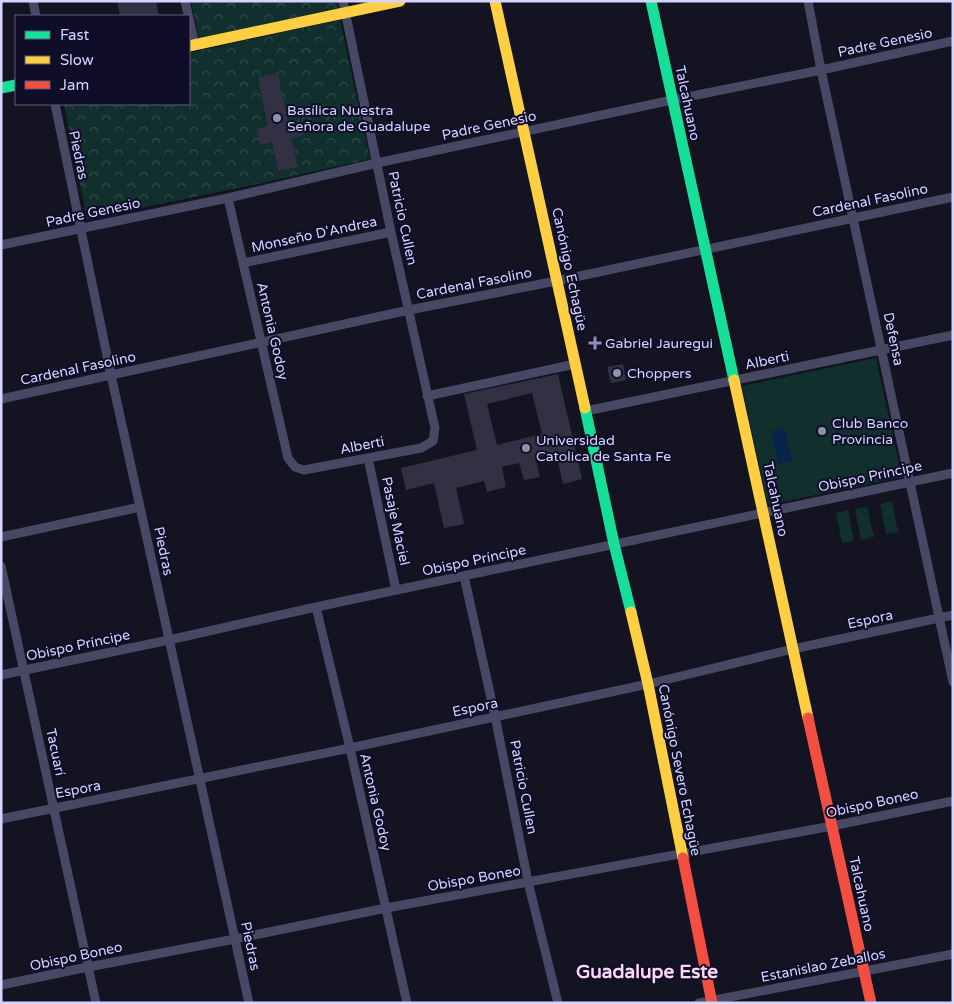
<svg xmlns="http://www.w3.org/2000/svg" width="954" height="1004" viewBox="0 0 954 1004" font-family="'Varela Round',sans-serif">
  <defs>
    <pattern id="park-crowns" width="20" height="18" patternUnits="userSpaceOnUse" patternTransform="scale(1.25)"><rect width="20" height="18" fill="#102f2d"/><path d="M2 6a3 3 0 1 1 6 0M12 15a3 3 0 1 1 6 0" fill="none" stroke="#324c4c"/></pattern>
  </defs>
  <rect width="100%" height="100%" fill="#141322"/>
  <path fill="#102f2d" d="M876,358L902,477L768,505L742,386Z
    M892,501L898,532L886,534L880,504Z
    M867,507L874,537L861,540L855,509Z
    M848,510L854,541L842,543L836,513Z"/>
  <path fill="url(#park-crowns)" d="M191,1H337L339,9L199,39Z
    M340,20L370,159L257,184L87,219L64,104H189V53Z"/>
  <path fill="#082449" d="M785,428L792,461L778,464L771,431Z"/>
  <path fill="#323144" fill-rule="evenodd" d="M117,1H156L159,16H120Z
    M271,74V75L278,74L288,122L300,119L304,135L291,138L298,167L278,171L272,142L260,145L256,129L268,126L258,78Z
    M623,364L626,380L611,383L607,367Z
    M558,374L582,479L563,484L556,453L535,458L540,477L524,480L519,463L502,467L506,487L487,492L484,481L456,488L464,524L444,528L434,483L406,490L401,468L477,450L464,394ZM532,393L542,434L497,445L487,404Z"/>
  <g fill="none" stroke-linecap="round" stroke-linejoin="round">
    <path stroke="#474863" stroke-width="9" d="M33,1L36,16
      M185,1L195,45
      M808,1L821,70L953,682
      M55,104L111,375L249,1003
      M228,198L288,458L295,467L304,470L421,448L433,441L435,428L391,232L343,1
      M1,245L228,198L377,163L672,100L821,70L953,41
      M243,263L391,232
      M427,396L575,364
      M1,399L409,310L556,281L953,197
      M586,411L953,335
      M368,458L396,590
      M1,537L140,507
      M1,566L96,1003
      M464,576L495,716L528,882L558,1003
      M316,607L350,748L407,1003
      M1,675L169,640L316,607L953,473
      M1,819L350,748L648,684L793,649L953,615
      M1,985L88,967L235,939L386,908L832,826L953,801
      M699,1003L953,954"/>
    <path stroke="#16e098" stroke-width="11" d="M651,1L734,380
      M1,88L16,85
      M585,408L614,544L631,612"/>
    <path stroke="#ffcf43" stroke-width="11" d="M495,1C526,136 554,272 585,408
      M189,46L400,1
      M734,380L808,718
      M631,612L648,684L683,858"/>
    <path stroke="#f24e42" stroke-width="11" d="M808,718L871,1003
      M683,858L712,1003"/>
  </g>
  <g fill="#9190b2" stroke="#0f0d28" stroke-width="2">
    <circle cx="277" cy="118" r="5"/>
    <path d="M592.5 335.5h5v5h5v5h-5v5h-5v-5h-5v-5h5z"/>
    <circle cx="617" cy="373" r="5"/>
    <circle cx="822" cy="431" r="5"/>
    <circle cx="526" cy="448" r="5"/>
  </g>
  <g text-anchor="middle" stroke-width="4" stroke-linejoin="round" paint-order="stroke">
    <g font-size="14" fill="#d5d4ff" stroke="#0f0d28">
      <text transform="translate(885 42) rotate(-12)" y="5">Padre Genesio</text>
      <text transform="translate(688 103) rotate(78)" y="5">Talcahuano</text>
      <text transform="translate(489 125) rotate(-12)" y="5">Padre Genesio</text>
      <text transform="translate(79 155) rotate(78)" y="5">Piedras</text>
      <text transform="translate(870 200) rotate(-12)" y="5">Cardenal Fasolino</text>
      <text transform="translate(93 212) rotate(-12)" y="5">Padre Genesio</text>
      <text transform="translate(403 218) rotate(78)" y="5">Patricio Cullen</text>
      <text transform="translate(314 234) rotate(-12)" y="5">Monseño D'Andrea</text>
      <text transform="translate(570 269) rotate(78)" y="5">Canónigo Echagüe</text>
      <text transform="translate(474 283) rotate(-11)" y="5">Cardenal Fasolino</text>
      <text transform="translate(273 331) rotate(77)" y="5">Antonia Godoy</text>
      <text transform="translate(894 339) rotate(78)" y="5">Defensa</text>
      <text transform="translate(767 360) rotate(-12)" y="5">Alberti</text>
      <text transform="translate(78 368) rotate(-12)" y="5">Cardenal Fasolino</text>
      <text transform="translate(362 445) rotate(-11)" y="5">Alberti</text>
      <text transform="translate(870 476) rotate(-12)" y="5">Obispo Príncipe</text>
      <text transform="translate(776 499) rotate(78)" y="5">Talcahuano</text>
      <text transform="translate(396 521) rotate(78)" y="5">Pasaje Maciel</text>
      <text transform="translate(164 551) rotate(78)" y="5">Piedras</text>
      <text transform="translate(474 560) rotate(-12)" y="5">Obispo Príncipe</text>
      <text transform="translate(870 619) rotate(-12)" y="5">Espora</text>
      <text transform="translate(78 645) rotate(-12)" y="5">Obispo Príncipe</text>
      <text transform="translate(475 707) rotate(-12)" y="5">Espora</text>
      <text transform="translate(56 752) rotate(78)" y="5">Tacuarí</text>
      <text transform="translate(680 770) rotate(79)" y="5">Canónigo Severo Echagüe</text>
      <text transform="translate(524 787) rotate(79)" y="5">Patricio Cullen</text>
      <text transform="translate(78 789) rotate(-11)" y="5">Espora</text>
      <text transform="translate(376 802) rotate(77)" y="5">Antonia Godoy</text>
      <text transform="translate(872 803) rotate(-12)" y="5">Obispo Boneo</text>
      <text transform="translate(474 878) rotate(-10)" y="5">Obispo Boneo</text>
      <text transform="translate(862 894) rotate(78)" y="5">Talcahuano</text>
      <text transform="translate(251 946) rotate(78)" y="5">Piedras</text>
      <text transform="translate(76 956) rotate(-12)" y="5">Obispo Boneo</text>
      <text transform="translate(823 965) rotate(-11)" y="5">Estanislao Zeballos</text>
    </g>
    <g font-size="14" fill="#d5d4ff" stroke="#0f0d28" text-anchor="start">
      <text x="287" y="115">Basílica Nuestra<tspan x="287" dy="16">Señora de Guadalupe</tspan></text>
      <text x="605" y="348">Gabriel Jauregui</text>
      <text x="627" y="378">Choppers</text>
      <text x="832" y="428">Club Banco<tspan x="832" dy="16">Provincia</tspan></text>
      <text x="536" y="445">Universidad<tspan x="536" dy="16">Catolica de Santa Fe</tspan></text>
    </g>
    <g font-size="19" font-weight="bold" fill="#ffd6f3" stroke="#0f0d28">
      <text x="647" y="978">Guadalupe Este</text>
    </g>
  </g>
  <rect width="954" height="1004" fill="none" stroke="#d5d4ff" stroke-width="5"/>
  <rect x="15" y="15" width="175" height="90" fill="#0f0d28" stroke="#5e5d7e"/>
  <rect x="25" y="31" width="25" height="8" fill="#16e098" stroke="#5e5d7e"/>
  <text x="60" y="40" font-size="15" fill="#d5d4ff">Fast</text>
  <rect x="25" y="56" width="25" height="8" fill="#ffcf43" stroke="#5e5d7e"/>
  <text x="60" y="65" font-size="15" fill="#d5d4ff">Slow</text>
  <rect x="25" y="81" width="25" height="8" fill="#f24e42" stroke="#5e5d7e"/>
  <text x="60" y="90" font-size="15" fill="#d5d4ff">Jam</text>
</svg>
